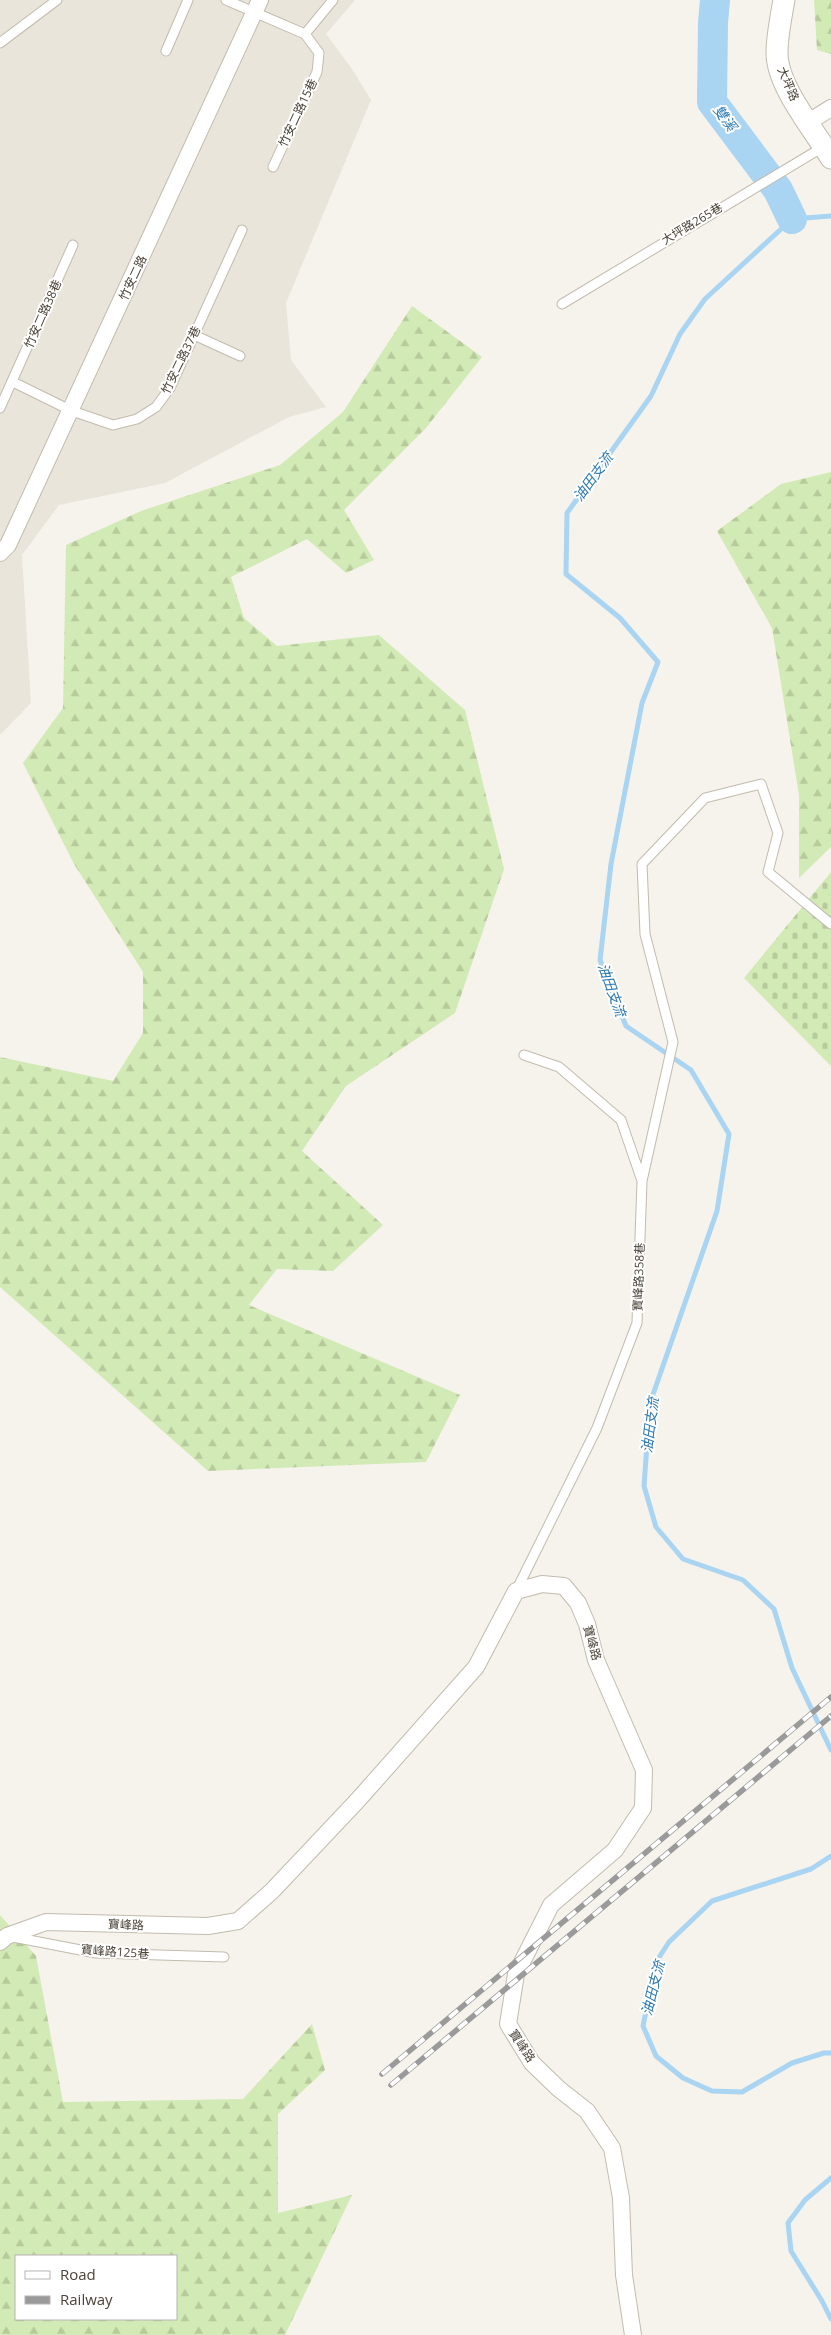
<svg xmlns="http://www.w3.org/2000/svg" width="831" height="2335" viewBox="0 0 831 2335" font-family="'Open Sans','Noto Sans TC',sans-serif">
  <defs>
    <pattern id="forest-firs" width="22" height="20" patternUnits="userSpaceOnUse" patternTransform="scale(1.25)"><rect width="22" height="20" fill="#d2eab5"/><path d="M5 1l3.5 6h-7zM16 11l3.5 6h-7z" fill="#b6ca9c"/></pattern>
    <pattern id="cemetery-stones" width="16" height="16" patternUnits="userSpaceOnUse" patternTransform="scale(1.25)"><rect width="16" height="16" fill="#d2eab5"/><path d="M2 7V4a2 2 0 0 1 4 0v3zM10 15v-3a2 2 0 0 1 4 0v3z" fill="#b6ca9c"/></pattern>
  </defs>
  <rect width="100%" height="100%" fill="#f6f3ec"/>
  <path fill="#eae5da" d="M0,0H355L326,34L352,69L371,100L286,303L291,360L326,407L289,417L165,483L59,505L22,555L31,703L0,735Z"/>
  <path fill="url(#forest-firs)" fill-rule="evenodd" d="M814,0H831V54L817,50Z
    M412,306L482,357L426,428L344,510L374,560L346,573L307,539L231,577L244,618L277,646L379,635L465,710L504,869L455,1013L346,1086L302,1151L383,1225L333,1271L277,1269L249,1305L460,1395L426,1462L208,1471L0,1287V1057L113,1081L143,1033V972L74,864L23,763L63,708L66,545L141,511L280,465L343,412Z
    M831,472V847L799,878V795L772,628L717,531L781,484Z
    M0,1915L36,1956L63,2102L243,2099L312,2024L325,2070L278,2114V2213L352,2195L285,2335H0ZM16,2256H176V2319H16Z"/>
  <path fill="url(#cemetery-stones)" d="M831,872V1066L744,978Z"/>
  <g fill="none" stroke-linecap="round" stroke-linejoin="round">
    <path stroke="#a9d4f2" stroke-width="5" d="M831,216L792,219L705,299L680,334L651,396L567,513L566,574L620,618L658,662L642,703L611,864L600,960L626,1026L691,1070L729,1134L717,1211L650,1403L644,1486L656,1527L683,1559L743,1580L774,1609L792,1668L831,1750
      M831,1856L811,1869L712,1901L669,1942L656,1962L643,2026L656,2056L683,2078L712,2091L742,2092L792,2063L824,2053H831
      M831,2178L805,2200L788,2223L791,2251L822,2301L831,2319"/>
    <path stroke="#a9d4f2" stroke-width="30" d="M715,0L713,23L712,102L778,190L792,219"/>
    <g stroke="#c2bbae" stroke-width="11">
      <path id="service" d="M226,0L305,34L319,53L317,72L273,167
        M305,34L333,0
        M0,43L57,0
        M166,51L188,0
        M562,304L823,147
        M194,335L240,356
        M13,382L72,411L113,425L137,419L156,407L170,388L242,230
        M0,408L73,245
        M642,1181L673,1042L645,934L642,864L705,798L761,784L778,833L768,872L831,924
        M516,1591L597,1428L637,1323L642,1181L621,1120L559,1067L524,1055
        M13,1937L96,1953L224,1957"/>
    </g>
    <g stroke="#c2bbae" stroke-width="18">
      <path id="minor" d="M807,123L831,108
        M0,553L8,545L260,0
        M0,1942L7,1936L46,1922L208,1926L238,1921L272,1891L357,1801L476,1667L516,1591L542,1584L564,1586L578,1603L587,1624L596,1660L644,1770L643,1808L615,1850L551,1905L516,1974L508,2024L532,2063L559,2089L587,2111L612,2148L621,2198L624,2275L633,2335"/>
    </g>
    <g stroke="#c2bbae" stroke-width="23">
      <path id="tertiary" d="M784,0C781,17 777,36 777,53C777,86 814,130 831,158"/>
    </g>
    <use href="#service" stroke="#fff" stroke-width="9"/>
    <use href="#minor" stroke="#fff" stroke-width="16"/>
    <use href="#tertiary" stroke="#fff" stroke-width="21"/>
    <g stroke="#9a9a9a" stroke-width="5.5">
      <path id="rail" d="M382,2074L831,1697
        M391,2085L831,1716"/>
    </g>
    <use href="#rail" stroke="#fff" stroke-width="4" stroke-dasharray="11" stroke-linecap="butt"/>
  </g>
  <g text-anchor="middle" stroke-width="4" stroke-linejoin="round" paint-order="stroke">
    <g font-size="12" fill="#4b4439" stroke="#fff">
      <text transform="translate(788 84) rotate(67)" y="4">大坪路</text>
      <text transform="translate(298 113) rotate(-65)" y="4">竹安二路15巷</text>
      <text transform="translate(692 224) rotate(-31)" y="4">大坪路265巷</text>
      <text transform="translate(133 278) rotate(-65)" y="4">竹安二路</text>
      <text transform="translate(43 314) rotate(-66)" y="4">竹安二路38巷</text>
      <text transform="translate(181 360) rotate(-64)" y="4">竹安二路37巷</text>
      <text transform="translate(639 1277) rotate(-88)" y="4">寶峰路358巷</text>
      <text transform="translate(592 1643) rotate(74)" y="4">寶峰路</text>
      <text transform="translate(126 1925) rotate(2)" y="4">寶峰路</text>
      <text transform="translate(115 1952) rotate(4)" y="4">寶峰路125巷</text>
      <text transform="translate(522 2046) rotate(56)" y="4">寶峰路</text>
    </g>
    <g font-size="14" font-style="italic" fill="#2e7ab2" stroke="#fff">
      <text transform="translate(725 118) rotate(55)" y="5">雙溪</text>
      <text transform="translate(593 477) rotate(-54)" y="5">油田支流</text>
      <text transform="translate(612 990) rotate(70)" y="5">油田支流</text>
      <text transform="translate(650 1425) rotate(-83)" y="5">油田支流</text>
      <text transform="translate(653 1988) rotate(-76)" y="5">油田支流</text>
    </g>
  </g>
  <rect x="15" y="2255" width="162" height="65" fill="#ffffff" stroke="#b7b4b0"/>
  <rect x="25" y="2271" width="25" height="8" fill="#ffffff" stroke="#b7b4b0"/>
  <text x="60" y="2280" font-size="15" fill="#4b4439">Road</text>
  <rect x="25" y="2296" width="25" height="8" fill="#9a9a9a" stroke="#b7b4b0"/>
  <text x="60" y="2305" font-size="15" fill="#4b4439">Railway</text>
</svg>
